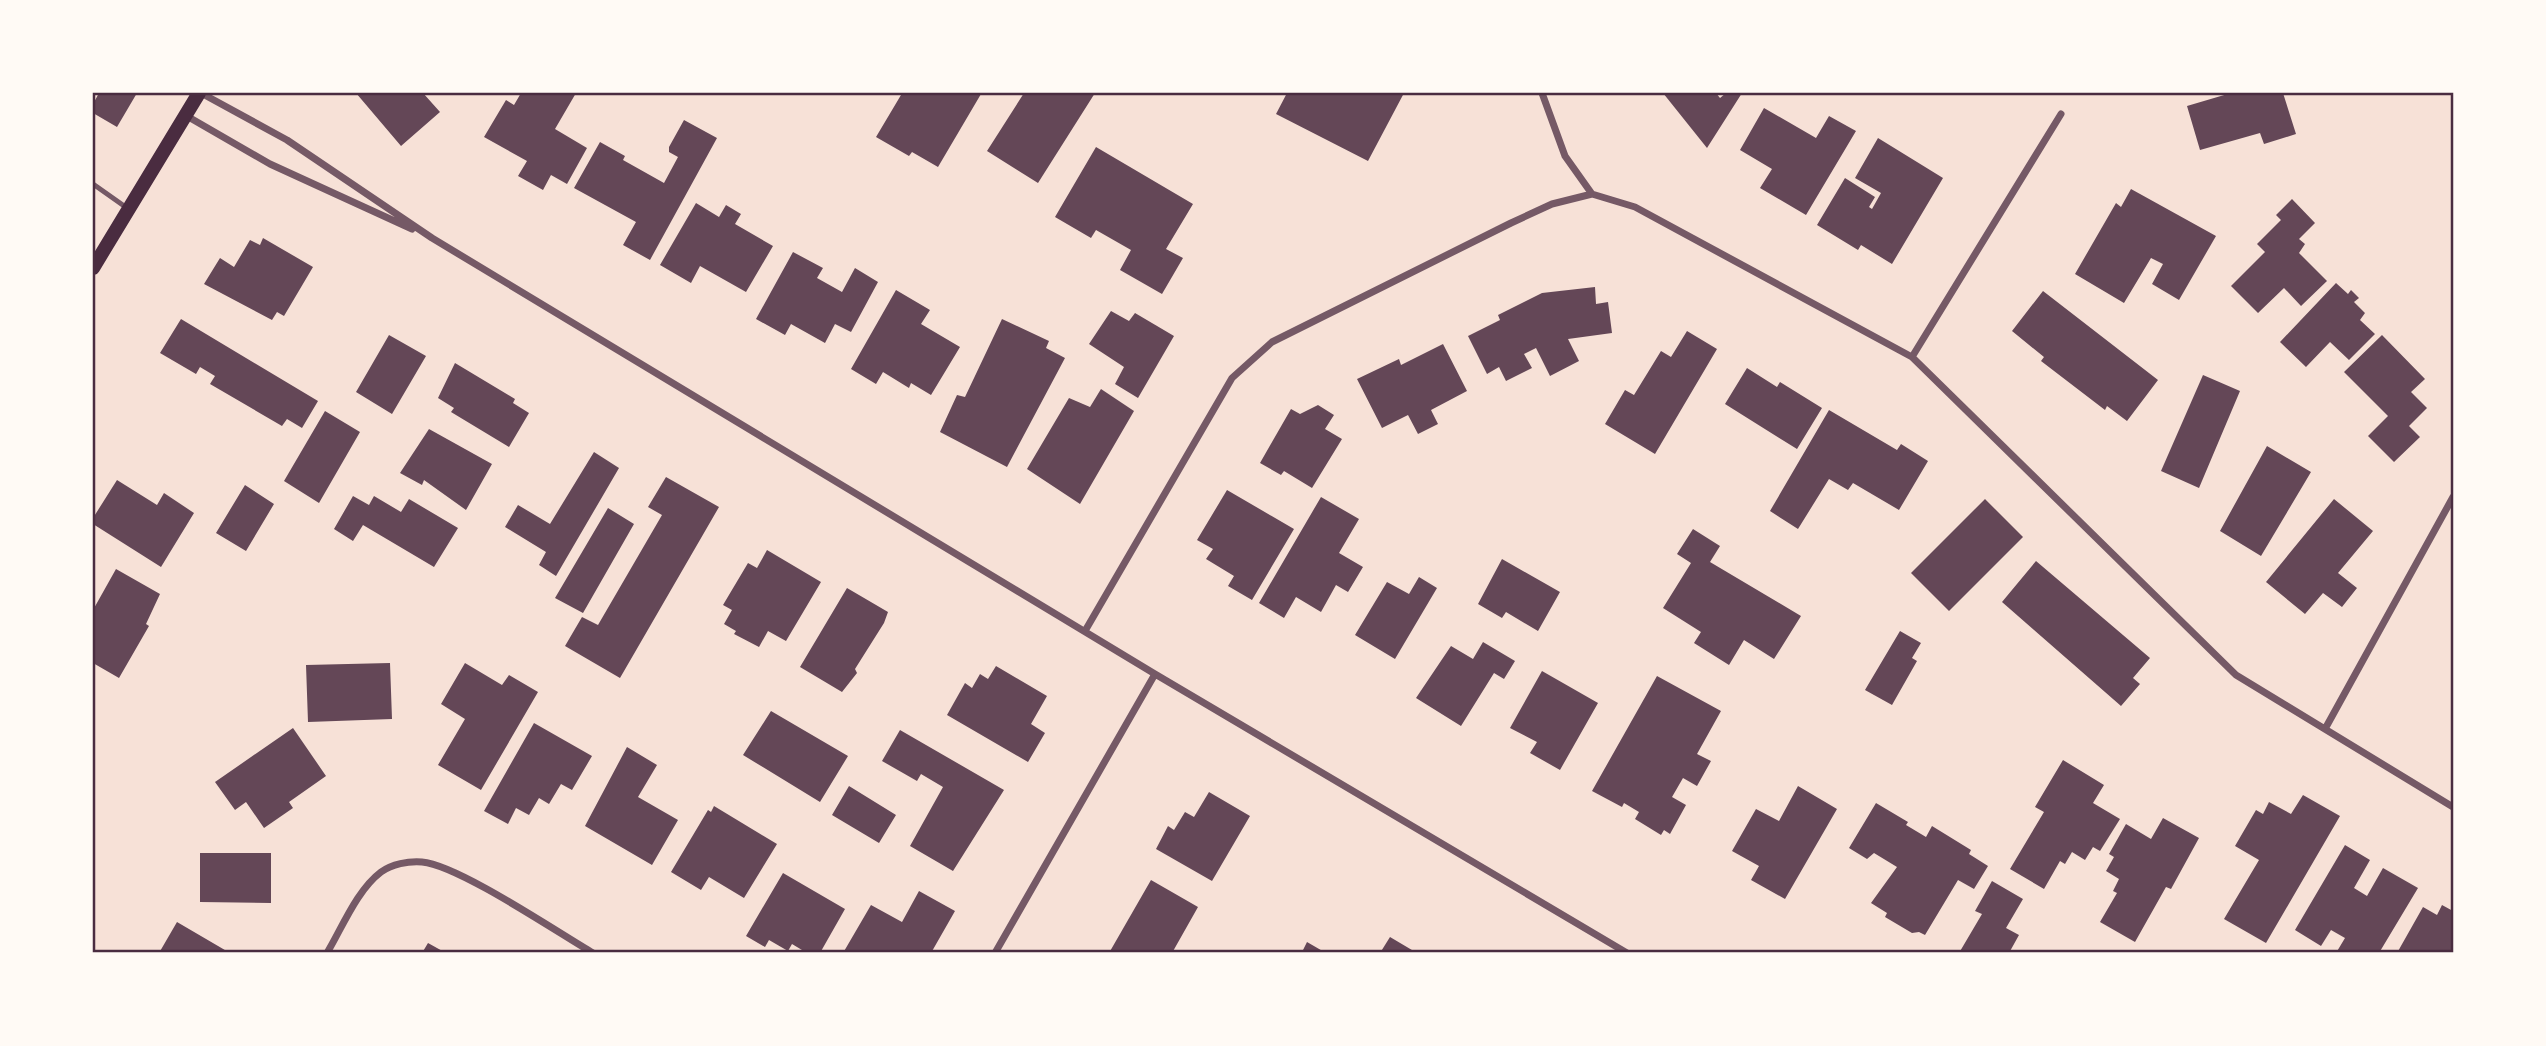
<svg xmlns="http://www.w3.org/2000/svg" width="2546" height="1046" viewBox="0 0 2546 1046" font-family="'Libre Baskerville',serif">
  <rect width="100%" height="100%" fill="#f7e1d7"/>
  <path fill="#644757" d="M99,93H137L117,127L93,113V104Z
    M356,93H423L440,112L401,146Z
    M521,93H576L555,129L587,148L567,184L551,175L543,190L518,176L527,161L484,137L506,100L514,105Z
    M896,93L981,94L938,167L912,152L909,156L876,137L901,95Z
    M1024,93H1095L1038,183L987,151Z
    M1287,93H1404L1368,161L1276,114Z
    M1663,93H1716L1720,98L1726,93H1742L1707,148Z
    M2231,93H2283L2296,134L2264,144L2260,133L2200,150L2187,106Z
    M1764,108L1816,138L1829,116L1856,131L1806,215L1760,188L1772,169L1740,150Z
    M684,120L717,138L650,260L623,245L636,222L574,188L600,142L625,156L623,160L664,183L678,157L669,152V147Z
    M1878,138L1943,178L1892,264L1861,245L1858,250L1817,225L1845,178L1875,197L1869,207L1872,209L1881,193L1855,178Z
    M1096,147L1193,204L1166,249L1183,258L1162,294L1120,270L1131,250L1096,230L1091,238L1055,217Z
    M2131,189L2216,236L2179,300L2152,284L2163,264L2151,258L2124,303L2075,274L2116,203L2121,207Z
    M2292,199L2315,223L2299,239L2305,244L2299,253L2327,281L2301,306L2284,288L2258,313L2231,286L2265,252L2257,244L2281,220L2276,215Z
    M696,203L719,217L726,205L741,214L735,224L773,246L746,292L700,266L691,283L660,265Z
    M263,238L313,267L284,316L277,312L272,320L204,284L220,258L234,267L250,240L260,245Z
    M793,252L823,268L817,278L842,292L855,268L878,282L851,332L835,324L825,343L791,324L785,335L756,319Z
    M2336,283L2348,294L2351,290L2359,298L2354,302L2365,313L2360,320L2375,334L2349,360L2330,342L2306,367L2280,342Z
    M1595,287L1596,304L1608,302L1612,333L1568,339L1579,361L1550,376L1536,348L1524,354L1532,368L1506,381L1499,367L1487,374L1468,336L1500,320L1498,315L1542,293Z
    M896,290L930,310L921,324L960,347L931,395L911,383L909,388L883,372L876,384L851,369Z
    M2043,291L2158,380L2127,421L2107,406L2105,410L2041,361L2044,357L2012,331Z
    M1111,311L1129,321L1135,313L1174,336L1138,398L1115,384L1124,367L1089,344Z
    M181,319L318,401L302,428L287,419L282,426L210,384L215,376L200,367L196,374L160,353Z
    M1002,319L1049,341L1046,348L1065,358L1007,467L940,432L957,395L965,397Z
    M1687,331L1717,349L1655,454L1605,424L1625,390L1634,395L1661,351L1671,357Z
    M389,335L426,356L392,414L356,392Z
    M2382,335L2425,379L2411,392L2427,408L2409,426L2420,437L2394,462L2368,436L2388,416L2344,372Z
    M1443,344L1467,391L1431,410L1438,424L1418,434L1408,415L1382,428L1357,379L1399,359L1401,365Z
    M455,363L515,399L513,403L529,413L509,447L451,412L454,408L438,398Z
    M1747,368L1777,387L1780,382L1822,408L1797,449L1725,404Z
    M2203,375L2240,391L2199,488L2161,471Z
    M1101,389L1134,411L1080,504L1027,469L1069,398L1090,407Z
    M1318,405L1334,415L1325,429L1342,439L1312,488L1284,471L1281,475L1260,463L1291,409L1300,414Z
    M1829,410L1897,450L1901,444L1928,461L1899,510L1853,483L1848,490L1829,479L1798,529L1770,511Z
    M325,411L360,432L319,503L284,481Z
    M429,429L492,464L466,510L424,480L422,485L400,473Z
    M2267,446L2311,472L2261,556L2220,531Z
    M594,452L619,468L556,576L539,565L546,552L505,527L518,505L550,524Z
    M666,477L719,507L620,678L565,646L582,617L598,625L662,515L648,507Z
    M117,480L157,505L164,493L194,513L161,567L93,524V518Z
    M245,485L274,504L246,551L216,533Z
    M1227,490L1294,529L1252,600L1228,586L1234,576L1206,559L1213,549L1197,540Z
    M353,496L369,505L374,496L401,512L409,499L458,528L434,567L363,525L353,541L334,529Z
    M1321,497L1359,519L1339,553L1363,567L1348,592L1336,585L1321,612L1296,597L1284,618L1259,603Z
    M1985,499L2023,537L1949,611L1911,573Z
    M2334,499L2373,531L2338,573L2357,588L2342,607L2323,593L2305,614L2266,582Z
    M608,508L634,524L583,613L555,598Z
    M1693,529L1720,546L1710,562L1801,616L1774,659L1744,640L1729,665L1694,643L1701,632L1663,608L1691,563L1677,554Z
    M767,550L821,582L786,641L768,631L759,647L734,634L736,631L724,624L732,610L723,605L748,563L757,568Z
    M1502,559L1560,592L1538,631L1506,612L1502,618L1478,604Z
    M2036,561L2150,658L2133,678L2140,684L2121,706L2002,602Z
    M116,569L160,594L146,624L149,626L119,678L93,663V610Z
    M1419,577L1437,588L1395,659L1355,635L1387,582L1409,594Z
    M847,588L888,612L884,623L855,669L857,673L842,692L800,667Z
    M1900,631L1921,643L1912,658L1917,661L1892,705L1865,690Z
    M1483,642L1515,661L1504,679L1494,673L1461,726L1416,698L1451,646L1473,659Z
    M390,663L392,719L308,722L306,665Z
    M465,663L502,685L509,675L538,692L481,790L438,765L465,719L441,704Z
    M996,666L1047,696L1031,724L1045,733L1028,762L947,715L965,683L972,688L980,674L988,679Z
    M1542,671L1598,703L1560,770L1530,753L1537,742L1510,728Z
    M1657,676L1721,711L1697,754L1711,761L1697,786L1683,778L1672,797L1686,805L1670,834L1664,830L1661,835L1635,819L1639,812L1624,803L1622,807L1592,791Z
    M771,711L848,756L820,802L743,755Z
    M534,723L592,756L572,790L561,784L549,804L539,798L529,815L516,808L508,824L484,811Z
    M293,728L326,776L289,802L293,808L264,828L246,802L235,810L215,782Z
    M900,730L1004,790L953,871L910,846L943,787L921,774L917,781L882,761Z
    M627,747L657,765L638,797L678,820L652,865L585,826Z
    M2063,760L2104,785L2093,803L2120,819L2100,851L2093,847L2085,860L2072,852L2065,864L2060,861L2044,889L2010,869L2044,812L2035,807Z
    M849,786L896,815L879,843L832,815Z
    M1798,786L1837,809L1785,899L1751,880L1759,866L1732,851L1756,809L1779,821Z
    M1209,792L1250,816L1212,881L1156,849L1168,826L1174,830L1185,812L1194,817Z
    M2303,795L2340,816L2266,943L2224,919L2259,860L2235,846L2256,810L2263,814L2269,802L2291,814Z
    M1876,803L1908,822L1906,825L1926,837L1932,826L1971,850L1969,854L1988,866L1974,889L1958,880L1925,935L1919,932L1912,933L1885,917L1887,913L1871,903L1897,867L1874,853L1867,859L1849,848Z
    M714,806L777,844L744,898L709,877L701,890L671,872L708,810L711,812Z
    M2163,818L2199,838L2171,889L2166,887L2135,942L2100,922L2117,893L2113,891L2119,879L2106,871L2114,857L2109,854L2126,824L2151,839Z
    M2345,845L2370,860L2354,888L2367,896L2383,868L2418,888L2379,953H2336L2345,938L2331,930L2321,946L2295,930Z
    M200,853H271V903L200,902Z
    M783,873L845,909L820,953H807L792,944L788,951L769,940L765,947L746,936Z
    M1151,880L1198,907L1172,953H1109Z
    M1992,881L2023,899L2006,928L2019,935L2009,953H1959L1982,914L1975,911Z
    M919,891L955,911L931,953H843L871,905L902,922Z
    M2442,905L2453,911V953H2397L2423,907L2437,915Z
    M177,922L230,953H159Z
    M1390,937L1417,953H1380Z
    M1307,942L1326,953H1304L1302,952Z
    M428,943L446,953H422Z"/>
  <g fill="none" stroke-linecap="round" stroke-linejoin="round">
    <path stroke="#755966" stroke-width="5" d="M93,184L127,208"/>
    <path stroke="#755966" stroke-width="7" d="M201,93L287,140L432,238L1155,674L1627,953
      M1542,93L1565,156L1592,194
      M185,115L270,164L412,229
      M1912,357L2061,114
      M1085,631L1232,378L1272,342L1511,223L1552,204L1592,194L1635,207L1912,357L2236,675L2453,807
      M2325,729L2453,497
      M327,953C342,928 357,890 381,872C392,864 408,861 422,862C458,865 557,932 593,953
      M995,953L1155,674"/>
    <path stroke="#4a2c40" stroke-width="14" d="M93,268L199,93"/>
  </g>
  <rect width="2546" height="1046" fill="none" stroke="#fffaf5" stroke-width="189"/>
  <rect x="94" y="94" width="2358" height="857" fill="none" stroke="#4a2c40" stroke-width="2.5"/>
</svg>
